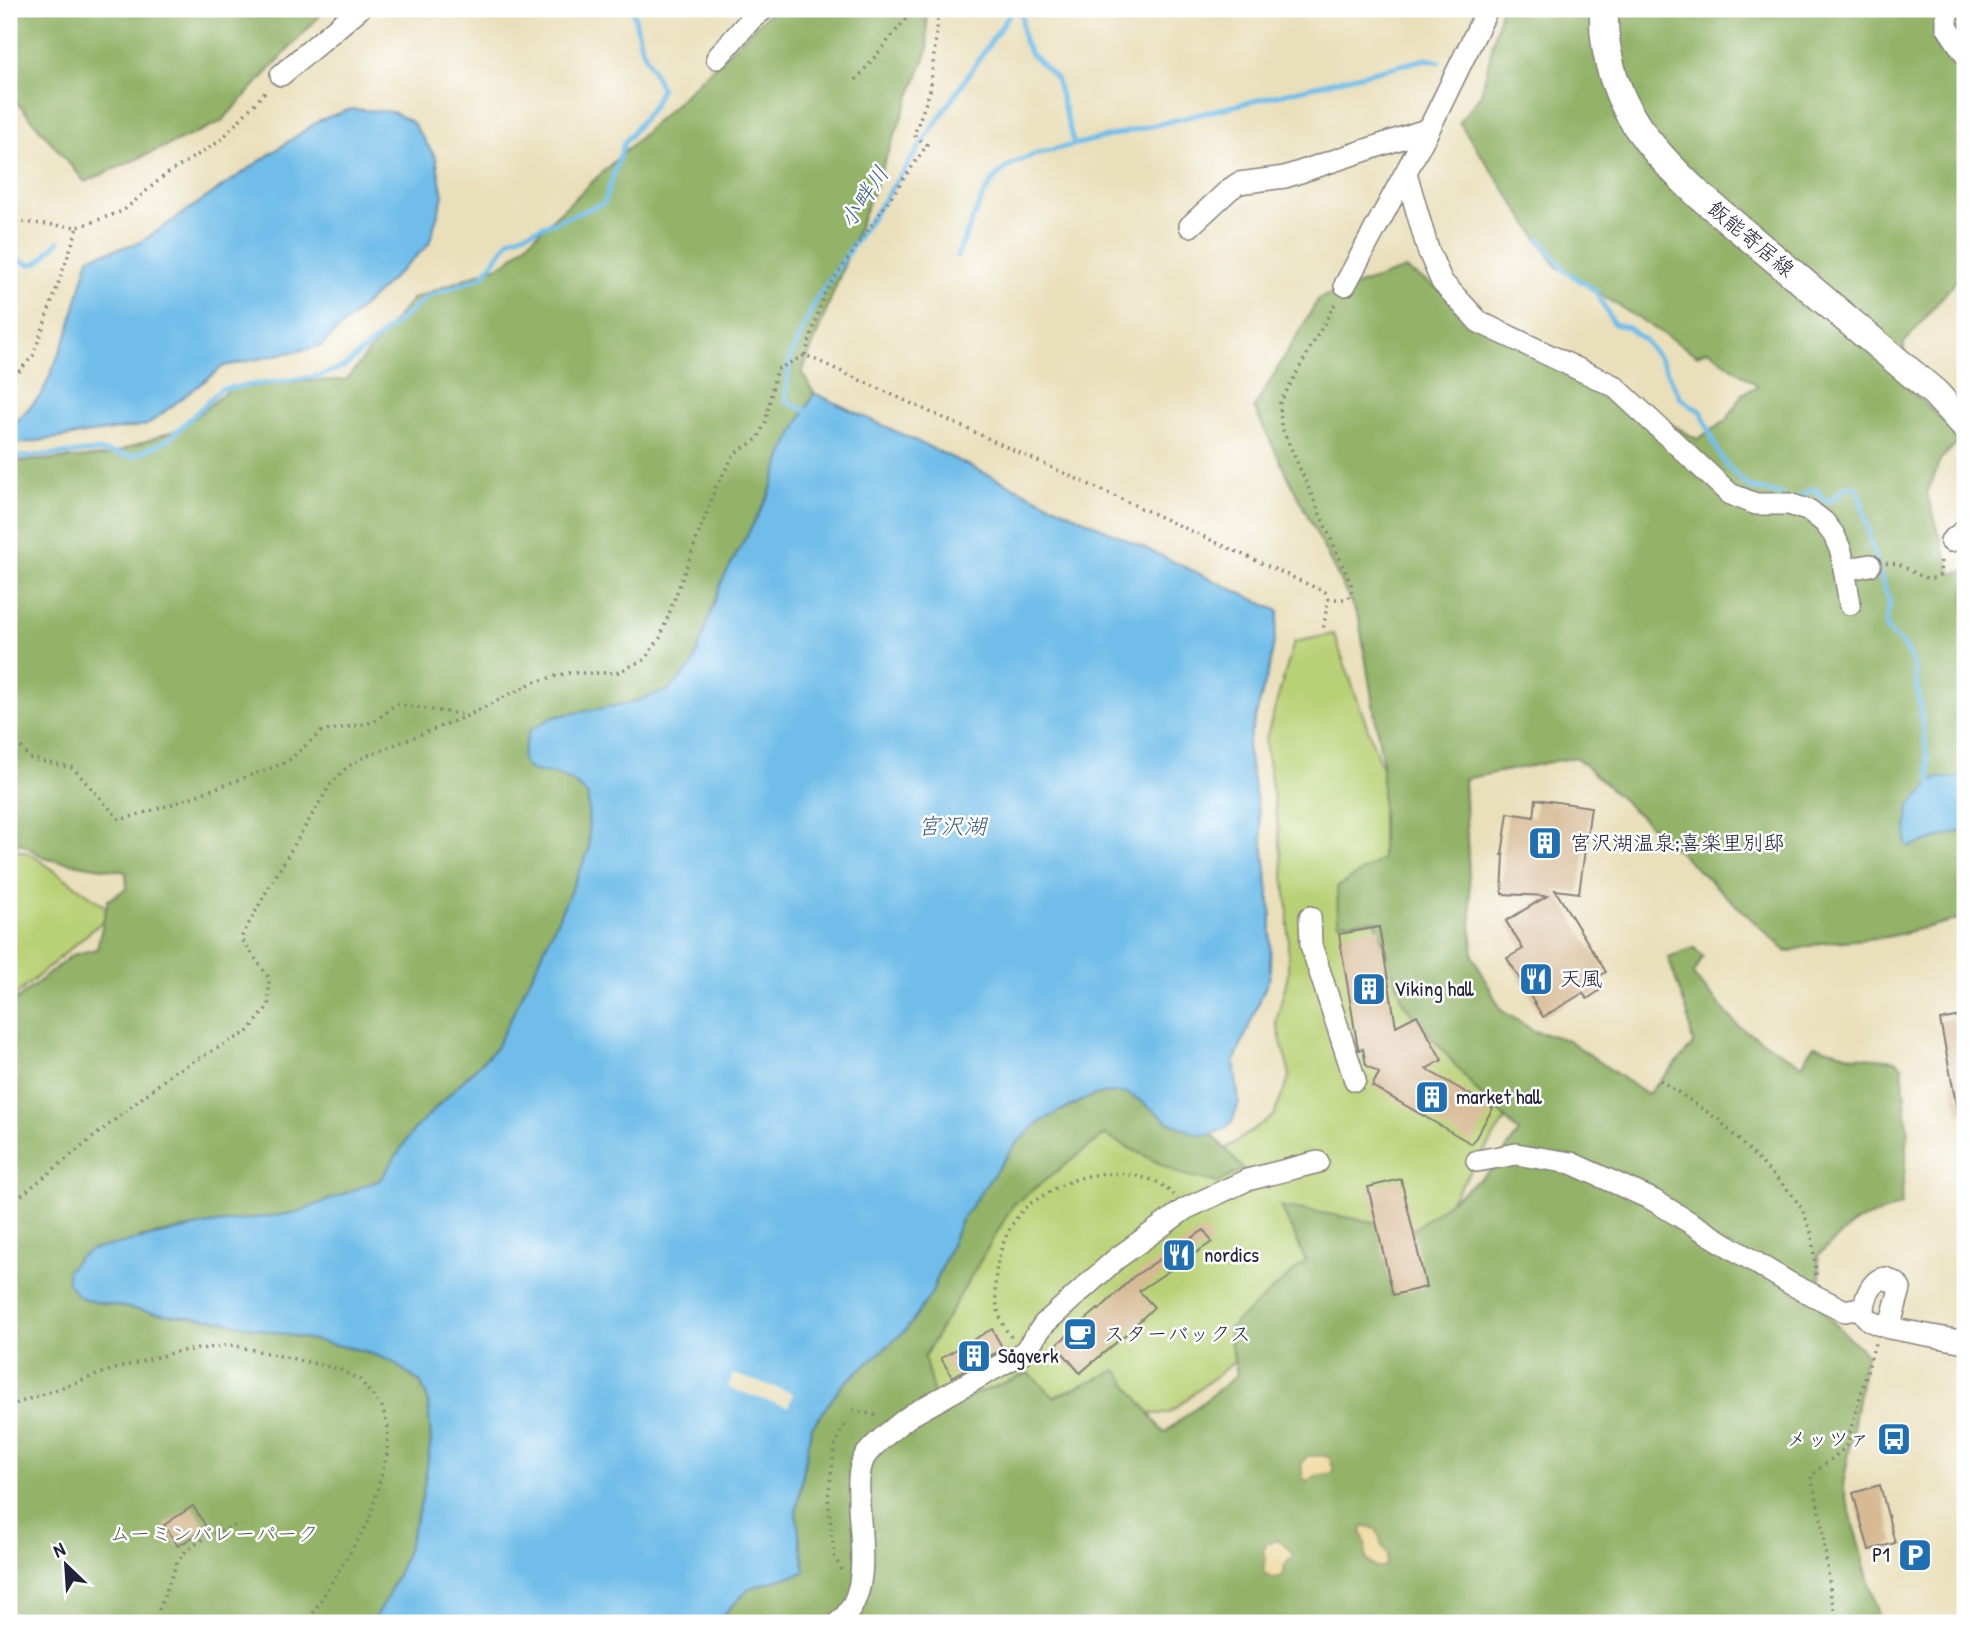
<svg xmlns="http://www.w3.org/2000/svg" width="1974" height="1632" viewBox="0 0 1974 1632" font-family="'Patrick Hand','Klee One',sans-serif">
  <rect width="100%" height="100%" fill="#fff"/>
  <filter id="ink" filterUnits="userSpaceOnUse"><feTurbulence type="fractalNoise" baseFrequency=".0143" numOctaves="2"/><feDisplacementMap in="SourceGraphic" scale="14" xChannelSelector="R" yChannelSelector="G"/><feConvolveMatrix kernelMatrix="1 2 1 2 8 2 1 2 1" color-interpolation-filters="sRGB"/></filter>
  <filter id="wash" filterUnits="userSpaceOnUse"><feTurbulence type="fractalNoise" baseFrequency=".00686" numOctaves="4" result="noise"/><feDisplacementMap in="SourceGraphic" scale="28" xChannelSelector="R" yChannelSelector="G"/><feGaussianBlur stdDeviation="1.57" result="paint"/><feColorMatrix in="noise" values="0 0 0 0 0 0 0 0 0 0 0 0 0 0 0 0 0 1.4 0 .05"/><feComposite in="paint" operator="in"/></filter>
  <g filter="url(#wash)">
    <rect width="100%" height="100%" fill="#e9dfba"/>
    <path fill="#b9d176" stroke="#6e7a58" stroke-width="2" d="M1334,634L1393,799L1514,1107L1413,1256L1298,1311L1168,1414L1071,1412L912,1436L874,1395L1000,1205L1098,1113L1198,1168L1274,1115L1290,1075L1276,1022L1288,975V911L1278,826L1265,742L1294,642Z
      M9,847L32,855L113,912L9,1001Z"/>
    <path fill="#92b367" stroke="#5a6a51" stroke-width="2" d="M9,9H326L221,122L85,182L23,109L9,96Z
      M773,9H926L928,50L802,373L814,393L783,454L769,495L722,581L692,666L670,690L629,703L533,771L555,774L570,780L582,789L588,797L589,850L539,961L496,1048L413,1131L380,1180L295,1213L209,1224L139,1238L86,1300L155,1313L213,1319L364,1351L391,1361L421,1383L428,1400L431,1440L422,1499L404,1559L387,1598L371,1623H9V1006L72,955L97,949L108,900L127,888L126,872L47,859L20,843L9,849V462L106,456L181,428L231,388L271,382L346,380L412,299L506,263L673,106Z
      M1501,9H1965V270L1904,343L1905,385L1962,438L1940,460L1927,494L1952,574L1965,571V918L1887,937L1821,943L1787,952L1576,757L1464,779L1473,956L1501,1010L1534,1031L1568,1040L1647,1095L1693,1045L1688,1015L1668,957L1694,948L1703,957L1693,975L1738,1026L1802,1065L1814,1045L1854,1056L1896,1060L1902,1066L1908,1136L1901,1205L1854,1223L1818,1255L1824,1313L1866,1354L1843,1486L1880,1623H715L750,1588L805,1572L796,1513L811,1428L842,1385L906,1330L931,1294L961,1220L1014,1146L1037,1124L1060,1111L1094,1095L1112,1092L1128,1094L1141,1101L1169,1122L1198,1135L1212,1134L1243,1169L1218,1183L1180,1174L1104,1135L1013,1205L924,1357L938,1409L1029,1373L1054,1397L1117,1370L1164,1433L1237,1375L1228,1329L1306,1261L1281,1206L1414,1229L1490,1171L1519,1132L1477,1091L1404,1004L1375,920L1338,923L1337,887L1382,859V759L1359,619L1254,408L1319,298L1405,269L1697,439L1727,420L1742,394L1758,386L1708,350L1697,355L1557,267L1459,122L1481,95Z"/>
    <path fill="#eeda9e" stroke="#887e6c" stroke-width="2" d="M1307,1456H1325L1330,1458L1334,1471C1328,1477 1323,1473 1316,1476C1310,1479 1311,1482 1303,1479L1301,1463Z
      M1368,1526C1381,1530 1378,1536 1382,1546C1383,1549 1386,1552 1388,1555L1385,1566C1377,1570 1371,1565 1366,1559L1365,1543L1361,1531L1363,1527Z
      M1277,1539L1286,1545L1293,1555L1284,1567L1282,1577L1276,1579L1265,1575L1263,1568L1266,1560L1263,1551L1267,1543Z"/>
    <path fill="#6fbde9" stroke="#487092" stroke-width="2" d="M351,109L393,112L412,122L436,158L443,196L429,244L321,346L224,366L147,425L9,445V429L42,394L68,333L89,257L141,242L320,120Z
      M814,393L1279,611L1270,665L1247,747L1261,827L1271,912L1270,976L1234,1062L1239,1103L1232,1122L1224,1129L1212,1134L1198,1135L1169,1122L1141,1101L1128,1094L1112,1092L1094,1095L1060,1111L1037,1124L1014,1146L961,1220L931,1294L906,1330L842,1385L811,1428L796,1513L805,1572L750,1588L715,1623H371L387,1598L404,1559L422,1499L431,1440L428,1400L421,1383L391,1361L364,1351L213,1319L155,1313L86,1300L76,1294L68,1282L67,1271L79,1257L91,1250L209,1224L295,1213L380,1180L413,1131L496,1048L539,961L589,850L588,796L582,789L570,780L555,774L533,771L527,768L523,762L522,756L529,731L553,717L629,703L669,690L692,666L722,581L769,495L783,454Z
      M1937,778H1965V830L1909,847L1906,843L1909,806Z"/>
    <path fill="#e9dfba" d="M733,1374L793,1393L788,1407L728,1388Z"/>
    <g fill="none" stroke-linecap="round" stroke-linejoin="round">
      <path stroke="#6fbde9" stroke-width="5" d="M1023,9L1022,25L1024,42L1031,54L1056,78L1074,145
        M1540,239L1565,271L1589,286L1596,292L1614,324L1629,328L1644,340L1662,362L1680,397L1693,407L1701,411L1718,453L1728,467L1749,487L1783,495
        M9,254C24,262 32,272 46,255C51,249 52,246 59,242
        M957,256C968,233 982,188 1001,172C1011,163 1024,159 1036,154L1426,59L1439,62
        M805,410L785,401L790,358L816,300L1013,9
        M9,458L99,451L134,456L169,439L221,389L320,376L345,366L427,297L483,276L510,239L604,203L624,143L653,106L661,88L641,46L633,9
        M1796,498L1800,499L1810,489L1817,490L1825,501C1838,502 1838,486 1854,486L1859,492L1877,568L1890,602L1886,621V628L1906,648L1914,667L1931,784"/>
    </g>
    <g id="blocks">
      <path fill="#d7ba94" d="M1536,799L1591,807L1579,893L1555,890L1606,972L1595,979L1602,989L1587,999L1583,993L1543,1017L1507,958L1523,949L1506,921L1547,896L1502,894L1504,855H1502L1508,813L1534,817Z
        M1379,927L1396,1026L1417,1015L1442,1060L1426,1069L1493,1108L1472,1144L1372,1086L1379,1073L1366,1065L1363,1049L1359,1050L1357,1043L1339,934Z
        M1965,1015V1113L1958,1114L1940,1020Z
        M1401,1179L1426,1287L1393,1295L1368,1187Z
        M1204,1230L1212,1242L1139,1291L1154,1307L1125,1335L1080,1373L1056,1345L1098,1309L1099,1310L1133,1277Z
        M992,1329L1003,1349L952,1377L941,1358Z
        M1880,1485L1895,1543L1869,1550L1853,1493Z
        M193,1506L207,1528L178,1546L164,1525Z"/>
    </g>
  </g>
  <g filter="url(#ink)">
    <use href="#blocks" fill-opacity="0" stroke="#86807a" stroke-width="2"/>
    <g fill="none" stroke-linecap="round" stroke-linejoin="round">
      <g stroke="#86807a" stroke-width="24">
        <path id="minor" d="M1947,9V27L1965,54
          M717,58L751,19L764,9
          M281,75L359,9
          M1406,173L1428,250L1442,282L1479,322L1614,386L1730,494L1756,504H1789L1810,511L1824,522L1834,535L1841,551L1850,604
          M1190,226L1230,189L1239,183L1285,177L1429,129
          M1345,285L1429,129L1485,14L1486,9
          M1951,541L1965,530
          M1844,570L1870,565
          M1310,917L1311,945L1355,1080
          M1477,1161L1516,1154L1571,1163L1653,1200L1791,1284L1845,1311L1864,1307
          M1885,1278L1897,1284L1900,1289L1889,1328C1883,1325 1873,1324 1868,1319C1859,1311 1868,1290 1875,1283C1879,1279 1880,1279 1885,1278Z
          M1889,1328L1965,1342
          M838,1623C871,1596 861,1544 859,1506C859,1490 857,1472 864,1458C870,1447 902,1421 913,1414L1024,1352L1044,1324L1116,1259L1185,1209L1247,1180L1318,1162"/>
      </g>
      <g stroke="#86807a" stroke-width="31">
        <path id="major" d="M1604,9C1602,55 1618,104 1647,140C1663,160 1681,178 1699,195L1935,393L1965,426"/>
      </g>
      <path stroke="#86807a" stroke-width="3.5" stroke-dasharray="2 5" stroke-linecap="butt" d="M856,80L914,9
        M9,221L78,227L123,211L165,175L220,141L268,89
        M805,355L825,292L927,145L914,135L930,91L939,9
        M9,382L33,356L78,227
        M1886,563C1890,564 1894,563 1898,564C1913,569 1925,585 1940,575L1941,557
        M1328,599H1346L1352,595L1351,584L1281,426L1280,403L1336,302
        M9,730L29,758L73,768L120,820L173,804L287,762L321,732L374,722L396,704L466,715
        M1660,1080L1719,1120L1791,1193L1802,1209L1812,1235L1816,1275
        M9,1212L18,1198L174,1072L249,1031L269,1005V978L241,938L265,894L330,785L347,767L364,757L467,716L534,682L568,673H616L644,660L660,638L716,487L735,453L758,439L766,420L776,370L805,355L1325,592L1328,599L1323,631
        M1011,1337C983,1302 995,1239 1025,1208C1030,1203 1037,1199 1043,1196C1058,1186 1075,1178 1093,1175C1110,1171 1140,1175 1157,1182C1163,1185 1169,1191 1174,1195
        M9,1406L111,1370L175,1352L231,1345L339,1369L360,1380L382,1407L385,1416L388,1428L387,1454L369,1521L307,1623
        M853,1410L878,1416
        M841,1570L834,1555L828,1497L835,1447L845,1424
        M154,1623L177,1562L186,1551L209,1535L240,1524
        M1839,1623L1831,1597L1821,1518L1811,1476L1846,1447L1875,1343"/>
      <use href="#minor" stroke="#fff" stroke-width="21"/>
      <use href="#major" stroke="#fff" stroke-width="28"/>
    </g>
  </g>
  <defs>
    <g id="building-square" transform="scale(1.75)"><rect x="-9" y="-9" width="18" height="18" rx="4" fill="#1f6fb2" stroke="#fff"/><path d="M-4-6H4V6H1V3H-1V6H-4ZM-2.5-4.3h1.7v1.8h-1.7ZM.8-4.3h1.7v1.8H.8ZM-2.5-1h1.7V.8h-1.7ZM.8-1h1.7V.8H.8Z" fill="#fff"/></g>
    <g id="restaurant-square" transform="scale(1.75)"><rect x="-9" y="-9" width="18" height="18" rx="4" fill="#1f6fb2" stroke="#fff"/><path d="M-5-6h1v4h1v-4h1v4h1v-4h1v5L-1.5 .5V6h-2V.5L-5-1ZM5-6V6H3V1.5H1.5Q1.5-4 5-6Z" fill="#fff"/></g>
    <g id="cafe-square" transform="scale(1.75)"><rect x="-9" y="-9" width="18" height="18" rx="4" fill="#1f6fb2" stroke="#fff"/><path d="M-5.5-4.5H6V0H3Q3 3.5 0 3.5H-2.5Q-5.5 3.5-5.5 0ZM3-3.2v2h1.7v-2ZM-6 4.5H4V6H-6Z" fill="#fff"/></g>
    <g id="bus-square" transform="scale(1.75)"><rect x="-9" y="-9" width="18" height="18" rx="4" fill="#1f6fb2" stroke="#fff"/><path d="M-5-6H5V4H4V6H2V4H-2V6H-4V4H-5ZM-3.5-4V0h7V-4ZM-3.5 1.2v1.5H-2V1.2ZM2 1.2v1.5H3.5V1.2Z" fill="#fff"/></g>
    <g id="parking-square" transform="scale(1.75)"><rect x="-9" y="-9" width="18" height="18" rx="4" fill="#1f6fb2" stroke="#fff"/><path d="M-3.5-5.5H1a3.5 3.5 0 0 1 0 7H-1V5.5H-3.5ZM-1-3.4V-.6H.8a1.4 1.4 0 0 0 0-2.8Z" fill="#fff"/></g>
  </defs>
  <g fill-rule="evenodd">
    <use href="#building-square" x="1545" y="843"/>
    <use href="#restaurant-square" x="1536" y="979"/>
    <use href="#building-square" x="1369" y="989"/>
    <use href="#building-square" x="1432" y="1097"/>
    <use href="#restaurant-square" x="1179" y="1255"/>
    <use href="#cafe-square" x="1080" y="1334"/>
    <use href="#building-square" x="974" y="1356"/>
    <use href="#bus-square" x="1894" y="1439"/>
    <use href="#parking-square" x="1915" y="1555"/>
  </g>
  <g text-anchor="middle" stroke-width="5" stroke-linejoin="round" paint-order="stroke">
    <g font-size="21" fill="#22223b" stroke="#fff">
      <text transform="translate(1751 239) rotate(40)" y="7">飯能寄居線</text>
    </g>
    <g font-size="21" fill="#22223b" stroke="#fff" text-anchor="start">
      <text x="1570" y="850">宮沢湖温泉;喜楽里別邸</text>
      <text x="1560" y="986">天風</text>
      <text x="1394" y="996">Viking hall</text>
      <text x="1456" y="1104">market hall</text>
      <text x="1204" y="1262">nordics</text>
      <text x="1104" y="1341">スターバックス</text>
      <text x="998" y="1363">Sågverk</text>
      <text x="1870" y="1446" text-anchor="end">メッツァ</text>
      <text x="1890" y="1562" text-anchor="end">P1</text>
    </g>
    <g font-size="21" fill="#575f50" stroke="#fff">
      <text x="214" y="1541">ムーミンバレーパーク</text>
    </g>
    <g font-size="23" font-style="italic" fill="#416081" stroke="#fff">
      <text transform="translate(864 197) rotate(-56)" y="8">小畔川</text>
      <text x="952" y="834">宮沢湖</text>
    </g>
  </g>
  <rect width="1974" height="1632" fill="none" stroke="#fff" stroke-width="35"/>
  <g transform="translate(66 1565) rotate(335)" stroke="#ffffff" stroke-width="5" paint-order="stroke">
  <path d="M0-5L12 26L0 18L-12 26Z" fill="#22223b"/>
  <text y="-10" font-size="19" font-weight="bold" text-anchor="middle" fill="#22223b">N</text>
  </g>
</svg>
